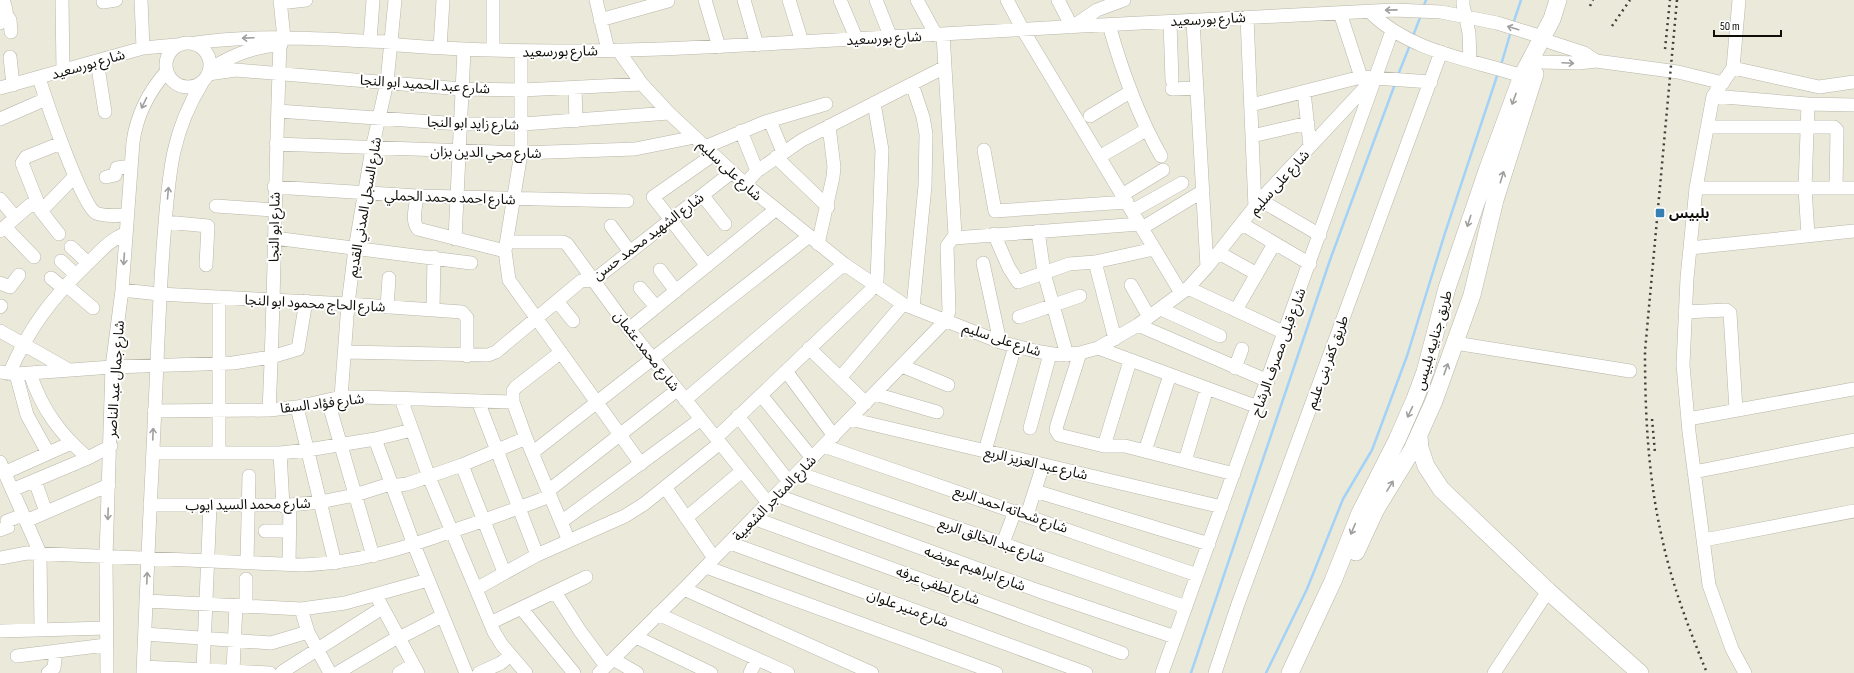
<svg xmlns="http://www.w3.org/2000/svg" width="1854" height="673" viewBox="0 0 1854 673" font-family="'Sofia Sans Condensed','Noto Sans Arabic',sans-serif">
  <rect width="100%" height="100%" fill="#ebe9da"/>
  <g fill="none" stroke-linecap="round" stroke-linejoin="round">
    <path stroke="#a3d2f8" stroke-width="2.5" d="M1423,8L1426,0
      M1513,24L1521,0
      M1413,36L1421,15
      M1501,65L1511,31
      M1398,75L1410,45
      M1191,673L1330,260L1395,84
      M1266,673L1307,589L1343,499L1372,450L1407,356L1445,233L1498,73"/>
    <g stroke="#b9b6a8" stroke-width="14">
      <path id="minor" d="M62,0L63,71
        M141,0L143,48
        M280,0L284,38
        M596,0L608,50
        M705,0L719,47
        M744,0L757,45
        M789,0L802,42
        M840,0L857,40
        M876,0L891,38
        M917,0L936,35
        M1007,0L1023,30L1181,293
        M1058,0L1072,27L1097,10L1124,0
        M1463,0V5L1469,33L1470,61
        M1739,0L1733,68L1713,96L1808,104L1854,105
        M103,2L116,0
        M280,3L306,0
        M1370,12C1410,52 1470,59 1522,76
        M1340,13L1361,77L1366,84
        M7,15L10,20L11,32
        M1247,17L1255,208
        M600,20L668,1
        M1193,21L1207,267
        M1170,22L1172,80
        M0,23C10,18 6,9 3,0
        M1109,25C1122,71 1137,114 1161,156
        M370,41L373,0
        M1550,42L1584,53L1596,61
        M166 65a22 22 0 1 1 44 0a22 22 0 1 1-44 0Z
        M196,43C261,33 327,40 392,42L398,45C532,56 665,50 799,42C997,31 1196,19 1394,10L1441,12L1497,23L1542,37
        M440,48L443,0
        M493,50V0
        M618,50L642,84L669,113L745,184L844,264L903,304L1000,342L1035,351L1059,355L1080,353L1098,348L1138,325L1188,288L1207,267L1260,200L1374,78
        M521,52V153L505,251L509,280L641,464
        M10,57L13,85
        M97,61L105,112
        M1540,62L1579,63L1596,61L1678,72L1723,83
        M1733,68L1819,87L1854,82
        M210,69C233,55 254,46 281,45
        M208,74L236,70L462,89L522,90L642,84
        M39,78C45,97 82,207 96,213C104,217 118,215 127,215
        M912,84L923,117L926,134L925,186L913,307
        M0,88L143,48L176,45
        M575,88L576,121
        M1172,89L1197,88
        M1304,92L1310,146
        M1713,96L1696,188L1687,278L1683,365L1689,432L1709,585L1732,649L1745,673
        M1808,104L1805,188L1808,236
        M1251,105L1361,77L1431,82
        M278,111L460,124H523L669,113
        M1090,116L1130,92
        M0,119L46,99
        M770,121L783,152
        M1707,127H1834L1837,130L1836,188
        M741,131L757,171
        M1252,136L1308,123
        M276,144L521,153L635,149L695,137
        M705,147L765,122L826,104
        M984,150L995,211L1127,202
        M776,157L828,207
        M1099,157L1146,130
        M106,177L115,175L117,168L131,166
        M745,184L757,171L802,140L945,67
        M274,187L417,196L627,201
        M1696,188H1854
        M1122,195L1163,170
        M417,196C416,206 411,221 418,229L505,251
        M703,196L725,224
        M0,199L15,217
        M1260,200L1320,235
        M216,206L274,210
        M1132,211L1182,183
        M166,222L208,226L206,265
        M1242,224L1310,264
        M611,226L630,252
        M5,227L34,257
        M1142,228L1203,191
        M0,231L30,205L42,207L46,206L75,176
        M1038,231L1044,273L1067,355
        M59,234L41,211L22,163L26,157L61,143
        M994,234L1009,268L1018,282L1069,264L1095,262L1154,249
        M274,238L471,263
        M954,238L1140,224
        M455,239L464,50
        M507,242H563L567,244L629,329L768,503
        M818,244L833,177L834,167L829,126
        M71,247L88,263
        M1690,248L1854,231
        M1219,253L1257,274
        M61,261L76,275
        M1095,262L1115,339
        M983,263L1000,342
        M707,266L653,197L713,155
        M660,270L676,291
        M51,278L63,288
        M0,283L10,287L19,275
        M66,285L93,308
        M1131,285L1149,317
        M640,288L656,307
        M1188,288L1285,333
        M122,290L159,294L348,304L462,312L467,318V356
        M557,301L573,321
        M0,307L1,306
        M387,307L389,278
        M1161,309L1220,336
        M433,310L434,257
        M1236,310L1274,244
        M1685,312L1726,310L1730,313L1736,410
        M1019,317L1080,296
        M1138,325L1268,381
        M629,329L775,210
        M0,331L69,370
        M1455,343L1630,371
        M809,348L866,403
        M1098,348L1258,407
        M345,352L488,355L496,352L581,281L594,280L732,172
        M561,352L516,387L513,391V402L526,438L569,541
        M1080,353L1057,425L1056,430L1059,435L1104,446H1125L1234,474
        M902,366L948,385
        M1235,368L1242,349
        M786,371L834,436
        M0,372L16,374L112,367L233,363L271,357L298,349L306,301
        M30,373C41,408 60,434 88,458
        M9,374C29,328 51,299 87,264C100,252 109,240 126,233
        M16,374L27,415L48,453
        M840,378L903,304
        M875,394L937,412
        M761,395L812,458
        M341,397L348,304L355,249L372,149L387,82L395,0
        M401,399L429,477L494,632L502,645L526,673
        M685,400L844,264
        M328,401L373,556
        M478,401L537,555
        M297,407L335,563
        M269,410C275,288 275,167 280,45
        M154,411L269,410L297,407L341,397H362L513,402
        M738,416L789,482
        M850,419L1222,507
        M1688,419L1854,389
        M1030,428L1050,354
        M716,438L869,292L877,281L882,150L874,103
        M375,439L414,545L466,673
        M824,446L1197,575
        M1104,446L1130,361
        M219,451V297
        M985,451L1015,346
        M1145,451L1170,375
        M153,453H280L308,450L375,439L412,430
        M280,453L283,506
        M532,453L808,237
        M1185,461L1207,388
        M0,462L40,553L41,630
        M462,465L504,572
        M1694,472L1854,440
        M4,473L71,443
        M798,473L1186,607
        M35,481L46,512
        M665,487L714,558
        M12,490L88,458L111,446
        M548,491L677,390
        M1035,491L1209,544
        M776,495L1039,591L1175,637
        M150,505H290L320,502L355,495L390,484L399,485L407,484L462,465L526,438
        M1027,515L1043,465
        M686,518L742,471
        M753,518L1122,653
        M26,521L109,485
        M561,522L701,419
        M0,530L8,527L7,521L23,515
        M265,531H289
        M1704,540L1854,511
        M730,543L1086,673
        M1003,543L1015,511
        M0,558L27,553L303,565C355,563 403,549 452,531C485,520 517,509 550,496
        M247,562L249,476
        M289,564L290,505
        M706,567L996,673
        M476,589L537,555L625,516L644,504L720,443
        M684,589L872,673
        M555,592L580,631L606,666
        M147,601L301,609L345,603L428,580
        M379,601L418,673
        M246,605V579
        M521,608L574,673
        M301,609L308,632L330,673
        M658,614L788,673
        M490,623L586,577
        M0,631L107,628
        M145,634L271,643L308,632
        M636,637L711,673
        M399,638L442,616
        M17,656L106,645
        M613,659L637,673
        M143,667L270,673
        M203,670L210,506
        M233,671L236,605
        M282,672L382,608
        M48,673L54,668L56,651
        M107,673L106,557L112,367L122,290L133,142C137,114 148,92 167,71
        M143,673C147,577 151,482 156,386C158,336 160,286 164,236C169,177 170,135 202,83
        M337,673L398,637
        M399,673L413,665
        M479,673L501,663L510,655
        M599,673L684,589L946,320L949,311L947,246L955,235L943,34
        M750,673L757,659
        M1162,673L1392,31
        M1215,673L1238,604L1441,52
        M1494,673L1548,591"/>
    </g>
    <g stroke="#b9b6a8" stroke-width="18">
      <path id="major" d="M1419,437L1420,448L1426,466L1441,489L1548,591L1640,673
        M1356,552L1376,509L1412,450L1434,401L1472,295L1495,200L1535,74
        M1290,673L1333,581L1360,513L1397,440L1415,399L1425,372L1447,288L1488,168L1522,76L1552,19L1558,0"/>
    </g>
    <use href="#minor" stroke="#fff" stroke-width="13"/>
    <use href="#major" stroke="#fff" stroke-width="17"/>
    <path stroke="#403f38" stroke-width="2.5" stroke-dasharray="2 4" stroke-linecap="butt" d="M1677,0L1645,351C1645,414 1648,477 1662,538C1672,585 1689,629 1707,673
      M1590,6L1593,0
      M1612,26L1630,0
      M1665,49L1670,0
      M1652,419L1655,453"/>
  </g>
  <defs><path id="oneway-shaft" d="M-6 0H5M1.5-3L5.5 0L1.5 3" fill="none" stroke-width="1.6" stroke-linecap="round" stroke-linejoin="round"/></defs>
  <g stroke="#9f9f9d">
    <use href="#oneway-shaft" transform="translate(1391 10) rotate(179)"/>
    <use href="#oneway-shaft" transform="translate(1513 28) rotate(-163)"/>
    <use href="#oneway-shaft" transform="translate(248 38) rotate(178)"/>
    <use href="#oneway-shaft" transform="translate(1568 63) rotate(3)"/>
    <use href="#oneway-shaft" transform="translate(1514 99) rotate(110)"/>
    <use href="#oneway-shaft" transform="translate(144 103) rotate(116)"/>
    <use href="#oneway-shaft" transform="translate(1502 177) rotate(-73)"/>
    <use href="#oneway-shaft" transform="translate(168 193) rotate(-85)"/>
    <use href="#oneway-shaft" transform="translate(1469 221) rotate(108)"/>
    <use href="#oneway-shaft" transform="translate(124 259) rotate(94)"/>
    <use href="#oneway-shaft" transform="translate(1446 369) rotate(-70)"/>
    <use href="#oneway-shaft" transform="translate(1410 412) rotate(115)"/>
    <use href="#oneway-shaft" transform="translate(153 434) rotate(-88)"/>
    <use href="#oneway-shaft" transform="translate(1390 486) rotate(-58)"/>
    <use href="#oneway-shaft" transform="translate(108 514) rotate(92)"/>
    <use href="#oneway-shaft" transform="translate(1353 529) rotate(113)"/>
    <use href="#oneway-shaft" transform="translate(147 578) rotate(-88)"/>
  </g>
  <rect fill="#3780b4" stroke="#fff" stroke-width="1.5" x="1655" y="208" width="10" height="10" rx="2"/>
  <g text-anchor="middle" stroke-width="4" stroke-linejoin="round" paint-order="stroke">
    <g font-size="14" fill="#0f0e09" stroke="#fff">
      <text transform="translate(1208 19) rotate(-3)" y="5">شارع بورسعيد</text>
      <text transform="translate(884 38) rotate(-3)" y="5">شارع بورسعيد</text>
      <text transform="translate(560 51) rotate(-1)" y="5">شارع بورسعيد</text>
      <text transform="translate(88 64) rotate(-16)" y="5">شارع بورسعيد</text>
      <text transform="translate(425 84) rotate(4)" y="5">شارع عبد الحميد ابو النجا</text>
      <text transform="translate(473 123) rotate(2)" y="5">شارع زايد ابو النجا</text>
      <text transform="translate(486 152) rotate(1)" y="5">شارع محي الدين بزان</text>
      <text transform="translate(730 170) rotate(43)" y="5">شارع على سليم</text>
      <text transform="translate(1279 182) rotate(-48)" y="5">شارع على سليم</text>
      <text transform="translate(450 197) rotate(2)" y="5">شارع احمد محمد الحملي</text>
      <text transform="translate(364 207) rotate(-80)" y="5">شارع السجل المدني القديم</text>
      <text transform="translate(274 227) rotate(-89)" y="5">شارع ابو النجا</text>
      <text transform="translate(648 236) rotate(-37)" y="5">شارع الشهيد محمد حسن</text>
      <text transform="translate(315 303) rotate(3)" y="5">شارع الحاج محمود ابو النجا</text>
      <text transform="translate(1002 339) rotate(18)" y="5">شارع على سليم</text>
      <text transform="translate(1433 340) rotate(-74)" y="5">طريق جنابيه بلبيس</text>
      <text transform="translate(647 351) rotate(52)" y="5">شارع محمد عثمان</text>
      <text transform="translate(1278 352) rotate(-70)" y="5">شارع قبلى مصرف الرشاح</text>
      <text transform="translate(1327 362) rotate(-70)" y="5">طريق كفر بنى عليم</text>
      <text transform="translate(115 379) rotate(-86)" y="5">شارع جمال عبد الناصر</text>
      <text transform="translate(322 403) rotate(-7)" y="5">شارع فؤاد السقا</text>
      <text transform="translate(1036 463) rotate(13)" y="5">شارع عبد العزيز الربع</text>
      <text transform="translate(774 498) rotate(-46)" y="5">شارع المتاجر الشعبية</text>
      <text transform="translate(248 504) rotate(-1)" y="5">شارع محمد السيد ايوب</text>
      <text transform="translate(1011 509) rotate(19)" y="5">شارع شحاته احمد الربع</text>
      <text transform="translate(992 540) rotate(19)" y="5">شارع عبد الخالق الربع</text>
      <text transform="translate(975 568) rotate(20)" y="5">شارع ابراهيم عويضه</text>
      <text transform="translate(938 585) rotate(20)" y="5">شارع لطفي عرفه</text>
      <text transform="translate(908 608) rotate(20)" y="5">شارع منير علوان</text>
    </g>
    <g font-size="14" font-weight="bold" fill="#0f0e09" stroke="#fff" text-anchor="start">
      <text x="1669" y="218">بلبيس</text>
    </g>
  </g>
  <path d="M1714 30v6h67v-6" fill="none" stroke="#0f0e09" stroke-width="2"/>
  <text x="1720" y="30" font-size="12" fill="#0f0e09" stroke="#ffffff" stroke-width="3" paint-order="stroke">50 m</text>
</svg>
